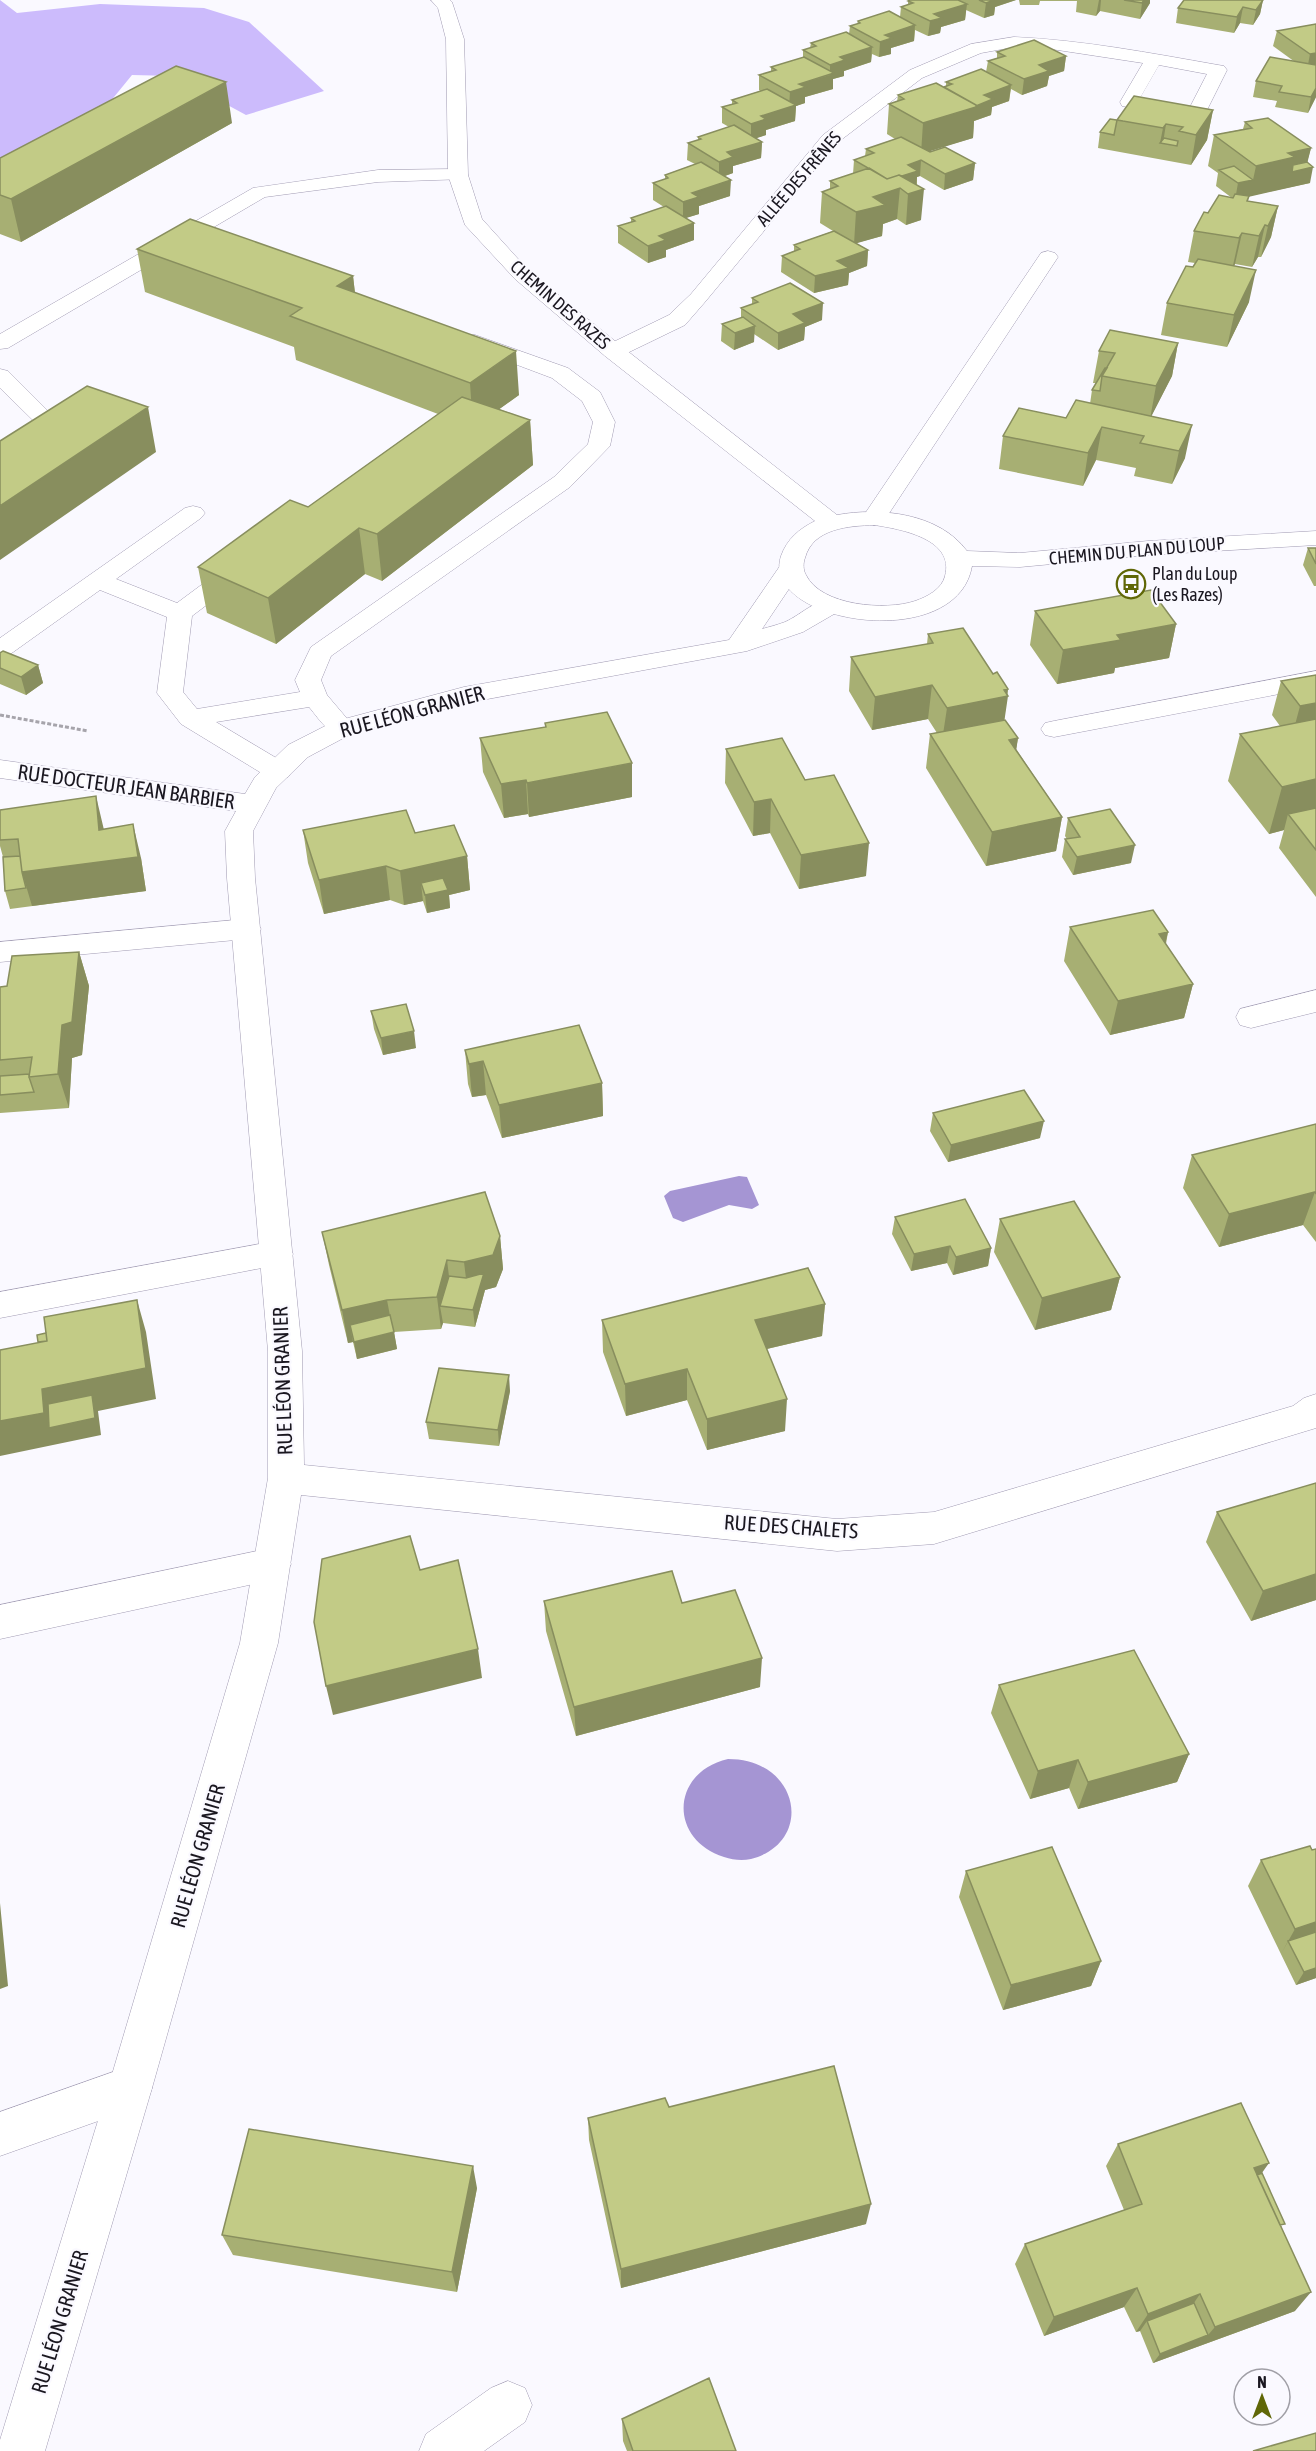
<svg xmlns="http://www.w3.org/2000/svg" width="1316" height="2451" viewBox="0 0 1316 2451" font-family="'Asap Condensed',sans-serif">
  <rect width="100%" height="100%" fill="#faf9ff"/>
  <path fill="#ccbbfc" d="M0,0L17,13L100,4L204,8L249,22L324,91L246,115L174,76L132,75L60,163L0,195Z"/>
  <path fill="#a595d3" d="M739,1176L747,1177L759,1205L752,1209L729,1205L683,1222L673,1218L664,1196L670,1191Z
    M728,1759C800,1759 815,1842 751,1859C742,1861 733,1860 724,1857C668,1839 671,1772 728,1759Z"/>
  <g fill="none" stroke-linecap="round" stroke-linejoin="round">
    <g stroke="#a19bb3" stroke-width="1">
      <path id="lane" d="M458,169L465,171L468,175L465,179L378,182L265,197L8,348L0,349V334L253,188L378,170Z
        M475,335L568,368L600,392L615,422L610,446L570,487L331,656L321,680L327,695L355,728L351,734C330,739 321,721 309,707L216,722L288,765L292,771L288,777L278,780L268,777L181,724L157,693L167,617L100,590L9,655L0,658V638L185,508L193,506L201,508L205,513L201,518L116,579L177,603L231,563L240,561L249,563L252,568L249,573L192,616L183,692L197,709L300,692L295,680L311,647L554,477L588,444L593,422L582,401L552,378L467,346L464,341L467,336Z
        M0,369L8,371L71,434L68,439L8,478L0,480V463L46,433L0,388Z
        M1316,671V687L1054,737L1045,735L1041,729L1045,723L1054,721Z
        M246,919L256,922L261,929L256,936L246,939L0,962V942Z
        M1316,990V1012L1251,1028L1240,1025L1236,1017L1240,1009Z
        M276,1241L288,1245L293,1254L288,1263L0,1318V1292Z
        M272,1548L285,1553L291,1564L285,1575L272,1580L0,1639V1605Z
        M130,2066L146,2072L152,2088L146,2104L0,2156V2112Z
        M508,2381L525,2388L532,2405L525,2422L484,2451H419L426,2434L491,2388Z"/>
    </g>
    <g stroke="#a19bb3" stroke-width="1">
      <path id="street" d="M1014,37C1082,40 1150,53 1218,65L1224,66L1227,70L1203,118L1196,120L1122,106L1120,102L1143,63L1051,49L1014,47L981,53L922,78L837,143L705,302L685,325L621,356L613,358L605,356L602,351L605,346L669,315L691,294L823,135L910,70L971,44ZM1159,65L1207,74L1190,107L1140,98Z
        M1048,251L1055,253L1058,257L886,518L882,523L874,525L866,523L862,518L1041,253Z
        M791,561L800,563L803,568L762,629C769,627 777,625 785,622C803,614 820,594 841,600L845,605L841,610L803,632L747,651L466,703L351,734L308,757L276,788L253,831L255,878L302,1351L304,1465L837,1519L934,1512L1293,1406L1304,1398L1316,1394V1428L934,1544L837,1551L301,1495L278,1643L152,2088L45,2451H0V2440L108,2088L240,1643L268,1478V1351L227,878L225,831L236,811L0,778V760L245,794L255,777L288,745L333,722L464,687L729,640L782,563Z"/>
    </g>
    <g stroke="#a19bb3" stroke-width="1">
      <path id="secondary" d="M431,0H450L452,2L464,39L468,175L482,219L529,271L621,346L837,515C880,507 939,513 967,551L1020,553L1148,541L1316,531V545L1148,555L1020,567L972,566C957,655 759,623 781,556C787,539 799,529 815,521L605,356L515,279L465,225L448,175L446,39L438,8ZM874,525C901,529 955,539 945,576C942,589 927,597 915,601C886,611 821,606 806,575C803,570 803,563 805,558C813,528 849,526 874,525Z"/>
    </g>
    <path stroke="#a6a4ab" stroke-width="3" stroke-dasharray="4 2" stroke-linecap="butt" d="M0,715L88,731"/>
    <use href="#lane" fill="#fff" fill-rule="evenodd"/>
    <use href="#street" fill="#fff" fill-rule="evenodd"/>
    <use href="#secondary" fill="#fff" fill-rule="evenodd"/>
  </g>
  <path fill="#a7af73" d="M910,0H1016L995,7L994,15L984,18L966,10L965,20L941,27L940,33L928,36L915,30L914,41L891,48V54L879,57L872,54L871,62L844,71V76L833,79V89L805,97V103L796,106L795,121L766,130V135L756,138L762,142L761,158L733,166V173L725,176L730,196L699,206V214L685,218L694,240L666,250V257L648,263L618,243V226L631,222V218L664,207L653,200V183L665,179V175L695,164L687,160L688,143L698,140V137L729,127L722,123V107L732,104V100L760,91L759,90V75L771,72V67L803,58V50L810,48L811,43L849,34L850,26L857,24L858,21L900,17L901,7L908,5V1Z
    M1019,0H1150V3L1140,19L1100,11L1096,16L1076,12L1077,1H1040L1039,5H1020Z
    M1184,0H1263L1260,14L1253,25L1240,23L1234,33L1176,23L1178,8Z
    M1316,24V97L1308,113L1275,107L1277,101L1253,97L1256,81L1295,62L1273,46L1277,31Z
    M997,52L1066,56L1064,71L1049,76L1047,86L1022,95L1011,89L1009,101L992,107L991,115L974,121L973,138L928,151L975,163L973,180L944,190L920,176L917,177V185L921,220L906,225L897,219L883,224L882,236L856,243L868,250L867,266L849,273L848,285L814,293L781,272L782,256L794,251V245L833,231L820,223L822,192L830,189V181L853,174L854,160L865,156L866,149L895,139L887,134L889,104L897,102L898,95L944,87H946V82L986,72L988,61L997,58Z
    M1213,110L1207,140L1191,165L1098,148L1100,132L1117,120Z
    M1245,122L1311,148L1307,162L1310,183L1249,196L1248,201L1278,206L1271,237L1261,257H1258L1252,267L1235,264L1234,266L1249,302L1227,347L1161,335L1167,303L1195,263L1188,262L1194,231L1232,198L1216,186L1218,173L1208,166L1214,135L1243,129Z
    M232,123L21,242L0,234V158Z
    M137,249L353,276L355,293L519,395L499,409L530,420L533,465L382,581L365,574L276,644L207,613L198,567L308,507L438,414L296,360L294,347L145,292Z
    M752,298L822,320L805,327L804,340L778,350L754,334V342L734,350L721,341L722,324L741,318V308L752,304Z
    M1178,343L1172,376L1151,416L1185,458L1172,484L1134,476L1136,468L1096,460L1083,486L999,469L1003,436L1066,418L1090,404L1092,390L1096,383H1093L1099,351Z
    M1308,548H1316V586H1314L1303,565Z
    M1035,611L1176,624L1169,658L1115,668L1114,673L1057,684L1030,645Z
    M928,634L993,674L1008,689L1004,720L1018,738L1016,749L1062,817L1056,851L986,866L926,768L930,734L937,733L928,719L872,730L849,691L851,657L927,644Z
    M0,653L38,665L43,683L26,695L0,684Z
    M1316,675V897L1279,848L1284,830L1269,834L1228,781L1240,734L1280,726L1272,715L1281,681Z
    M545,723L632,797L529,817L528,814L504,818L483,772L480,738L545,727Z
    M726,749L805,780L866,876L799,889L770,833L753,836L725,783Z
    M0,810L104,829L141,858L146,891L10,909L5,891L3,857L0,846Z
    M1068,818L1131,863L1073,875L1062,857L1065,839H1067L1065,836Z
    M303,830L415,833L467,856L470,890L449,895L450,908L427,913L423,901L404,905L390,900L324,914L308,863Z
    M1070,927L1168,932L1166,944L1193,984L1184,1018L1110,1035L1064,961Z
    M79,952L89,986L82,1055L72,1058L69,1108L0,1113V987L7,986Z
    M371,1011L416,1048L383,1055L374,1029Z
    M465,1050L602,1083L603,1116L502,1138L486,1095L472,1097L468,1084Z
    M933,1113L1040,1138L948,1162L930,1131Z
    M1316,1124V1242L1303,1225L1219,1247L1183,1188L1192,1155Z
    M895,1217L991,1248L988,1266L953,1275L947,1263L911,1271L892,1234Z
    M1000,1219L1120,1277L1111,1310L1035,1330L994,1252Z
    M322,1232L500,1236L503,1269L496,1287L485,1290L475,1327L443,1323L441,1329L394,1332L397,1349L357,1359L353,1342L348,1343L329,1265Z
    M825,1304L822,1336L767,1349L785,1431L707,1450L687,1400L626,1416L603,1352L602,1320Z
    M510,1391L499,1446L429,1439L426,1422Z
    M1316,1483V1600L1251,1621L1206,1542L1217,1512Z
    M544,1601L682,1603L760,1687L576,1736L546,1631Z
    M999,1685L1189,1754L1177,1782L1078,1809L1069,1788L1030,1799L991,1713Z
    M1310,1846L1316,1978L1296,1985L1248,1886L1261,1860Z
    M966,1871L1101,1961L1091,1986L1003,2010L959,1897Z
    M669,2107L866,2224L621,2288L589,2140L588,2118Z
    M1118,2144L1262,2173L1282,2228L1295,2311L1153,2363L1140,2331L1136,2332L1124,2307L1044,2336L1015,2264L1025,2244L1124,2210L1106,2166Z
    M477,2188L457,2292L233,2255L222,2235Z
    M622,2419L736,2451H627L623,2441Z"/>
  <path fill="#888e5e" d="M987,0H1016L995,7L994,15L984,18L986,3Z
    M1099,0H1101L1100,11L1096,16Z
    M1144,0H1150V3L1140,19L1142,3Z
    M1263,0L1260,14L1253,25L1256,10Z
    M967,4L965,20L941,27L940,33L928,36L930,21L934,14Z
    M1243,7L1240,23L1234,33L1237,17Z
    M915,25L914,41L891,48V54L879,57L880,42L885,35Z
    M872,47L871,62L844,71V76L833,79V89L805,97V103L796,106L795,121L766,130V135L751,140V124L761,116L789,107L790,92L799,84L830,75V65L840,57Z
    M1316,53V68L1307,70L1310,54Z
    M1066,56L1064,71L1049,76L1047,86L1022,95L1024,79L1039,65Z
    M226,82L232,123L21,242L11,199Z
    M1011,85L1009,101L992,107L991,115L974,121L973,138L921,154L923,123L984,95Z
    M1316,88V97L1308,113L1311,97Z
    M1213,110L1207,140L1191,165L1196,135Z
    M1166,124L1163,143H1160L1163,128Z
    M762,142L761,158L733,166V173L719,178V162L727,152Z
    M1311,148L1306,168L1313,167L1310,183L1235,200L1238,183L1253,180L1256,166L1288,153Z
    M921,160L920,176L917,177L916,187L900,188L897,219L883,224L882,236L854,244L856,212L908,165Z
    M975,163L973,180L944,190L945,174Z
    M731,180L730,196L699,206V214L683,219V202L692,193Z
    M924,189L921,220L906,225L908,194Z
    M1278,206L1271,237L1261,257L1268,226Z
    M694,223V240L666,250V257L648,263V246L659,236Z
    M1265,225L1258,257L1252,267L1259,236Z
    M1242,233L1235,264L1232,270L1239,238Z
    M868,250L867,266L849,273L848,285L814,293L815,276L837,261Z
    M1256,270L1249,302L1227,347L1234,315Z
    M353,276L358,320L337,286Z
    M823,303L822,320L805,327L804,340L778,350V333L793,314Z
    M755,326L754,342L734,350L735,333Z
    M1178,343L1172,376L1150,419L1156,386Z
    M516,351L519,395L473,428L470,383Z
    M148,407L156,452L0,560V506Z
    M530,420L533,465L382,581L377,534Z
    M1192,425L1185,458L1172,484L1179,451Z
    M1102,427L1096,460L1083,486L1088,453Z
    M359,528L365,574L276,644L268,598Z
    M1176,624L1169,658L1115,668L1114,673L1057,684L1063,650L1117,635Z
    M38,665L43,683L26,695L21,677Z
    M932,685L928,719L872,730L875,697Z
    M1008,689L1007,696H1008L1003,730L942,741L947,708Z
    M1316,703V735L1291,740L1300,706Z
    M1018,738L1013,772L1009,740Z
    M632,763V797L529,817L527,783Z
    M1316,779V823L1288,814L1284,830L1269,834L1282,787Z
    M526,780L528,814L504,818L501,784Z
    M96,796L104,830L133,824L141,858L146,891L32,906L22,872L99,830Z
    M771,799L770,833L753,836L754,802Z
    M1062,817L1056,851L986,866L992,832Z
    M869,843L866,876L799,889L801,855Z
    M1135,845L1131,863L1073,875L1077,857Z
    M467,856L470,890L449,895L450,908L427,913L425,895L421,883L423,901L404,905L400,871Z
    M386,866L390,900L324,914L319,880Z
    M1168,932L1160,966L1159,934Z
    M79,952L89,986L82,1055L72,1058L69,1108L58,1074L62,1025Z
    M1193,984L1184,1018L1110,1035L1118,1001Z
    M414,1031L416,1048L383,1055L381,1038Z
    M483,1061L486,1095L472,1097L469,1064Z
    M602,1083L603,1116L502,1138L499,1105Z
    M1044,1121L1040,1138L948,1162L951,1145Z
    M1315,1192L1303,1225L1219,1247L1229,1214Z
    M500,1236L503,1269L496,1287L485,1290L475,1327L473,1310L468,1295L464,1262Z
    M950,1246L947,1263L911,1271L914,1254Z
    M991,1248L988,1266L953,1275L956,1257Z
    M447,1260L451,1293L440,1306L443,1323L441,1329L437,1297Z
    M1120,1277L1111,1310L1035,1330L1042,1298Z
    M137,1300L146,1332L156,1399L98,1411L101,1435L0,1456V1421L42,1389Z
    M387,1300L393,1332L350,1325L353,1342L348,1343L342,1310Z
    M825,1304L822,1336L753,1352L755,1320Z
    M394,1332L397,1349L357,1359L354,1342Z
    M687,1369V1400L626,1416L625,1384Z
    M509,1375L510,1391L499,1446L498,1430Z
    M787,1399L785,1431L707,1450V1419Z
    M1316,1574V1600L1251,1621L1263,1591Z
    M478,1649L482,1678L333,1715L326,1686Z
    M762,1658L760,1687L576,1736L574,1707Z
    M1189,1754L1177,1782L1078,1809L1088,1782Z
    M1078,1760L1069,1788L1030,1799L1038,1771Z
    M0,1903L8,1986L0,1989Z
    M1316,1922V1943L1288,1941L1281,1954L1295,1929Z
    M1101,1961L1091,1986L1003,2010L1011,1985Z
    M1316,1968V1978L1296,1985L1304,1972Z
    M1269,2163L1254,2184V2168Z
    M473,2166L477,2188L457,2292L452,2272Z
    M871,2204L866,2224L621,2288V2269Z
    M1137,2288L1124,2307L1044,2336L1054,2317Z
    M1311,2292L1295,2311L1153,2363L1160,2354L1208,2335L1215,2327Z
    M1200,2294L1187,2313L1147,2321L1140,2331L1136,2332L1148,2314Z"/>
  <path fill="#c2cb86" stroke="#888e5e" stroke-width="1.5" d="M910,0H958L967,4L934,14L942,18L930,21L901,7L913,3L908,1Z
    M979,0H994L986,3Z
    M1124,0H1144L1142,3Z
    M1184,0H1263L1256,10L1243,7L1237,17L1178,8Z
    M889,11L915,25L885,35L892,38L880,42L850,26L860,23L858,21Z
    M1316,24V53L1310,54L1277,31Z
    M846,32L872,47L840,57L845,60L830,65L803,50L816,46L811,43Z
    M1034,40L1066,56L1039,65L1049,71L1024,79L988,61L1005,56L997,52Z
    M804,57L834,73L799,84L806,87L790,92L759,75L776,70L771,67Z
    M1270,57L1316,65V88L1311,97L1279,92L1282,86L1256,81Z
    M176,66L226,82L11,199L0,195V158Z
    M981,69L1011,85L984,95L993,99L976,106V105L944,87L952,84L946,82Z
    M936,83L976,105V107L923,123L889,104L904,99L898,95Z
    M767,89L796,105L761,116L766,119L751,124L722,107L737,103L732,100Z
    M1134,96L1213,110L1196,135L1179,131L1183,127L1166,124L1163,128L1117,120Z
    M1268,118L1311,148L1288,153L1295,157L1256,166L1214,135L1252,128L1245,122Z
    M1110,119L1123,121L1117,120L1114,135L1100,132Z
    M734,125L762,142L727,152L733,157L719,162L688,143L701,139L698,137Z
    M901,137L930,152L945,147L975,163L945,174L921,160L908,165L918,171L902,176L899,175L887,179L854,160L874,153L866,149Z
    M1164,138L1178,141L1177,146L1160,143Z
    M701,162L731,180L692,193L699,197L683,202L653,183L668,178L665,175Z
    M1307,162L1313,167L1292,172L1293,165Z
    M1234,166L1253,180L1238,183L1219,170Z
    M869,168L887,179L899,175L924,189L908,194L900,188L873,197L885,205L856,212L822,192L838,186L830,181Z
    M1235,194L1249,196L1247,201L1278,206L1268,226L1265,225L1259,236L1242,233L1239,238L1194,231L1204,212L1208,213L1219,195L1233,198Z
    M666,206L694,223L659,236L666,240L648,246L618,226L635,221L631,218Z
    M190,219L353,276L337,286L516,351L470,383L290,316L302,308L137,249Z
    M834,231L868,250L837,261L849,268L815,276L782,256L800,249L794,245Z
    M1198,259L1256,270L1234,315L1167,303L1186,266L1193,267Z
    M790,283L823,303L793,314L805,323L778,333L741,308L758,302L752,298Z
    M743,317L755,326L735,333L722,324Z
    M1110,330L1178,343L1156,386L1102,376L1115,353L1099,351Z
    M1105,368H1107L1102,376L1100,391L1092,390Z
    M87,386L148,407L0,506V441Z
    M462,397L530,420L377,534L359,528L268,598L198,567L290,500L308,507Z
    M1076,400L1192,425L1179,451L1140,443L1144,436L1102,427L1088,453L1003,436L1019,408L1066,418Z
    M1308,548H1316V564Z
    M1151,590L1176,624L1117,635L1121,640L1063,650L1035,611Z
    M963,628L993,674L997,672L1008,689L1004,690L1008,696L947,708L932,685L875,697L851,657L933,643L928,634Z
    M3,651L38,665L21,677L0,668V653Z
    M1316,675V703L1300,706L1281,681Z
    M607,712L632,763L527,783L526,780L501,784L480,738L546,727L545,723Z
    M1316,719V779L1282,787L1240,734Z
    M1005,720L1018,738L1009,740L1062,817L992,832L930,734Z
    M782,738L805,780L834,775L869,843L801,855L771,799L754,802L726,749Z
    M96,796L99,830L133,824L138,857L22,872L18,839L0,840V810Z
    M1316,808V850L1288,814Z
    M1110,809L1135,845L1077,857L1065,839L1080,837L1068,818Z
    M406,810L415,833L454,825L467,856L400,871L386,866L319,880L303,830Z
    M20,856L22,872L26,888L5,891L3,857Z
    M443,878L448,890L425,895L421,883Z
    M1153,910L1168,932L1159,934L1193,984L1118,1001L1070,927Z
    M79,952L72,1022L62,1025L58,1074L29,1077L32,1057L0,1060V987L7,986L12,956Z
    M406,1004L414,1031L381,1038L371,1011Z
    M579,1025L602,1083L499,1105L483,1061L469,1064L465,1050Z
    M29,1074V1077L34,1092L0,1095V1076Z
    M1024,1090L1044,1121L951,1145L933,1113Z
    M1316,1124V1194L1315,1192L1229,1214L1192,1155Z
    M485,1192L500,1236L493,1255L464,1262L447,1260L437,1297L387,1300L342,1310L322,1232Z
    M965,1199L991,1248L956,1257L950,1246L914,1254L895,1217Z
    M1074,1201L1120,1277L1042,1298L1000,1219Z
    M808,1268L825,1304L755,1320L787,1399L707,1419L687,1369L625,1384L602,1320Z
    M484,1273L473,1310L440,1306L449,1276L466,1278Z
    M137,1300L146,1368L42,1389L44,1413L0,1421V1350L47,1341L44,1317Z
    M390,1315L394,1332L354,1342L350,1325Z
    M46,1333L47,1341L38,1342L37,1335Z
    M439,1368L509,1375L498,1430L426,1422Z
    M92,1395L95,1418L49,1428L48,1404Z
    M1316,1483V1574L1263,1591L1217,1512Z
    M410,1536L420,1570L458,1560L478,1649L326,1686L314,1622L322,1559Z
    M672,1571L682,1603L735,1590L762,1658L574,1707L544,1601Z
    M1134,1650L1189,1754L1088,1782L1078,1760L1038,1771L999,1685Z
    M1310,1846L1312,1850L1316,1849V1922L1295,1929L1261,1860Z
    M1052,1847L1101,1961L1011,1985L966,1871Z
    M1316,1932V1968L1304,1972L1288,1941Z
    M834,2066L871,2204L621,2269L588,2118L665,2098L669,2107Z
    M1241,2103L1269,2163L1254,2168L1311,2292L1215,2327L1200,2294L1148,2314L1137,2288L1054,2317L1025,2244L1142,2204L1118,2144Z
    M249,2129L473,2166L452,2272L222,2235Z
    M1262,2173L1285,2224L1280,2225L1257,2175Z
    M1194,2303L1208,2335L1160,2354L1147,2321Z
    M709,2378L736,2451H633L622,2419Z
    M1316,2433V2451H1253Z"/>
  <defs>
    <g id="bus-ring" transform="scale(1.5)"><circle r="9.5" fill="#faf9ff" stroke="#606707" stroke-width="1.5"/><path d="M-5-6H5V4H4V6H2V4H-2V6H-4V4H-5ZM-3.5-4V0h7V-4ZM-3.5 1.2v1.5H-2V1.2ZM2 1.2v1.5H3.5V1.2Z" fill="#606707"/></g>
  </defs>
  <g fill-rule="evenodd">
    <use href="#bus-ring" x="1131" y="584"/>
  </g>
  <g text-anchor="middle" stroke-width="4.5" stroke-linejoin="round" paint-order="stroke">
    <g font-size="18" fill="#1a1720" stroke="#faf9ff">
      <text transform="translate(799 179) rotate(-49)" y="6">ALLÉE DES FRÊNES</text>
      <text transform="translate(560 305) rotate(41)" y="6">CHEMIN DES RAZES</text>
      <text transform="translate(1137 551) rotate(-5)" y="6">CHEMIN DU PLAN DU LOUP</text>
    </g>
    <g font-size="18" fill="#1a1720" stroke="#faf9ff" text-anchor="start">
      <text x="1152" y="580">Plan du Loup<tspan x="1152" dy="21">(Les Razes)</tspan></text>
    </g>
    <g font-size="21" fill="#1a1720" stroke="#faf9ff">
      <text transform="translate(412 712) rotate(-15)" y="7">RUE LÉON GRANIER</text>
      <text transform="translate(126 787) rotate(8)" y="7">RUE DOCTEUR JEAN BARBIER</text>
      <text transform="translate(283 1381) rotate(-92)" y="7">RUE LÉON GRANIER</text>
      <text transform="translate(791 1527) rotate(4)" y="7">RUE DES CHALETS</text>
      <text transform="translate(198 1856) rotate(-74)" y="7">RUE LÉON GRANIER</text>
      <text transform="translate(60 2322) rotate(-73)" y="7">RUE LÉON GRANIER</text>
    </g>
  </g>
  <g transform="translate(1262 2397)"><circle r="28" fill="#faf9ff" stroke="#a09fa6" stroke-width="1.5"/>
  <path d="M0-4.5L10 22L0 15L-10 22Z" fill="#606707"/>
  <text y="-9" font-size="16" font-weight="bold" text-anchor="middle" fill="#1a1720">N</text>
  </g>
</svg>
